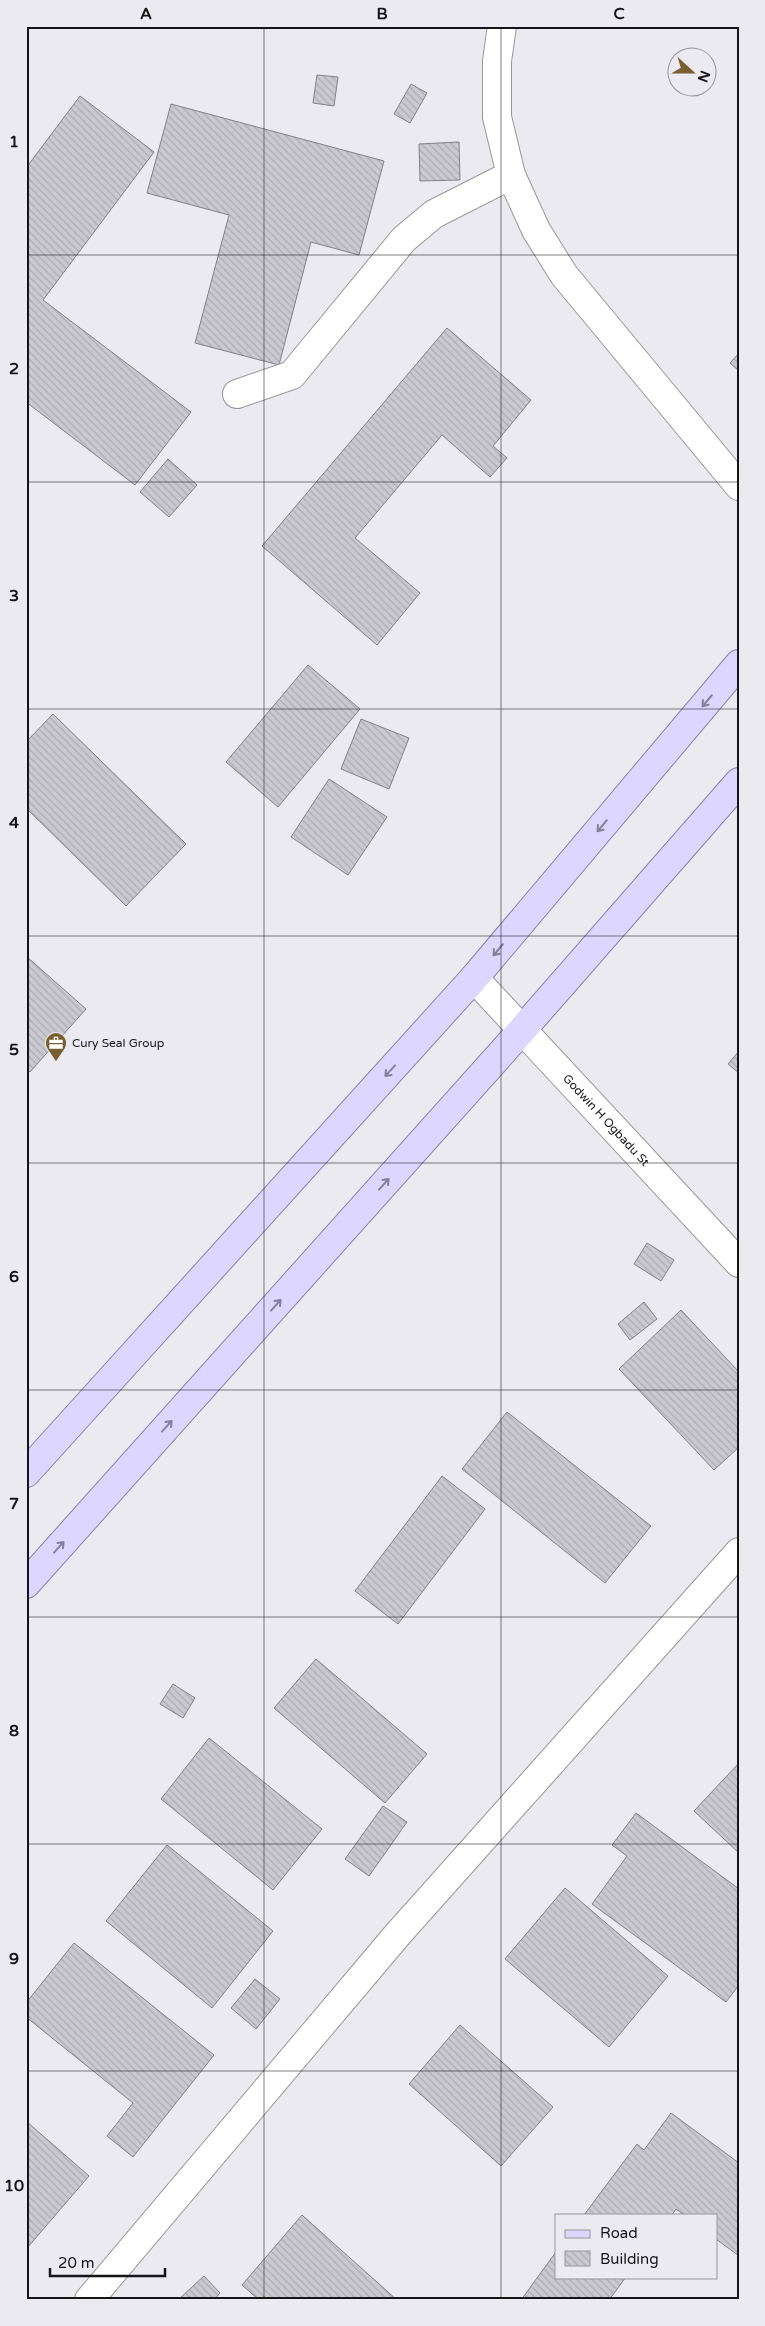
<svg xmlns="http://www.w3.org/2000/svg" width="765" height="2326" viewBox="0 0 765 2326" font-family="'Varela Round',sans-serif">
  <defs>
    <pattern id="building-back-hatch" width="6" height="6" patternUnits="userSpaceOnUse" patternTransform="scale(1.25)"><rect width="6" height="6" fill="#cac9d0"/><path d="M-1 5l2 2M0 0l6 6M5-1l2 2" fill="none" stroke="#adacb2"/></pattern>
  </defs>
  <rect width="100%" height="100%" fill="#ebeaf1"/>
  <path fill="url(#building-back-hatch)" stroke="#828187" d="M317,75L338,77L334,106L313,103Z
    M411,84L427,93L410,123L394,114Z
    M80,96L154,152L43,300L191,412L135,485L26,402V168Z
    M171,104L384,161L359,255L311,242L279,365L195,343L229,215L147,193Z
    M459,142L460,180L420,181L419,144Z
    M447,328L531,400L493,446L507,458L490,477L442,435L355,538L420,593L377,645L262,546Z
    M739,353V371L730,363Z
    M168,459L197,485L169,517L140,492Z
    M308,665L360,709L278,807L226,762Z
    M53,714L186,844L126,906L26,808V742Z
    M361,719L409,738L389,789L341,769Z
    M329,779L387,817L348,875L291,837Z
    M26,956L86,1009L30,1072L26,1069Z
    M739,1051V1073L728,1064Z
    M647,1243L674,1260L661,1281L634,1264Z
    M644,1302L657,1319L630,1340L618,1324Z
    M681,1310L739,1372V1447L714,1470L619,1369Z
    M507,1412L651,1526L605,1583L462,1469Z
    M442,1476L485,1509L398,1624L355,1591Z
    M316,1659L427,1754L385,1803L274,1708Z
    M173,1684L195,1698L183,1718L160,1704Z
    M209,1738L322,1829L273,1890L161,1799Z
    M739,1763V1853L694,1811Z
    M383,1806L407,1822L369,1876L345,1859Z
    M636,1813L739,1889V1985L726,2002L592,1904L627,1856L612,1845Z
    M167,1845L273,1931L212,2008L106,1921Z
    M565,1888L668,1976L609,2047L505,1959Z
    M74,1943L214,2055L133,2157L107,2136L133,2103L26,2017V2003Z
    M255,1979L280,1999L256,2029L231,2008Z
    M460,2025L553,2107L501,2166L409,2084Z
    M671,2113L739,2163V2256L716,2239V2215H684L676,2209L672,2215H584L637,2144L644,2150Z
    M26,2121L89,2176L27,2248L26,2247Z
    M302,2215L397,2300H259L242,2285Z
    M556,2252V2277H626L609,2300H521Z
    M204,2276L220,2293L214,2300H182L180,2298Z"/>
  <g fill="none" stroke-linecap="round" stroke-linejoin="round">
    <g stroke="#97969d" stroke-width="30">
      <g id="minor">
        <path d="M502,26L497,61V117L511,175L536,230L564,275L739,486"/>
        <path d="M237,394L292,375L404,239L434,214L511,175"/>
        <path id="s1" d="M474,978L739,1263"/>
        <path d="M89,2300L398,1934L739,1552"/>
      </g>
    </g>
    <g stroke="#8882ae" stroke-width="30">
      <path id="major" d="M26,1473L474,978L739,664
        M26,1584L522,1030L739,782"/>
    </g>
    <use href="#minor" stroke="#fff" stroke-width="28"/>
    <use href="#major" stroke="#ddd7ff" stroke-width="28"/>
  </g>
  <defs><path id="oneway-shaft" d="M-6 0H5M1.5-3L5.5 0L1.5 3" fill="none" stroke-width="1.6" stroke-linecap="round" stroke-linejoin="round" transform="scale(1.25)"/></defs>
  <g stroke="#838097">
    <use href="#oneway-shaft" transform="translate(707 701) rotate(130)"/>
    <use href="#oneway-shaft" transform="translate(602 826) rotate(130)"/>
    <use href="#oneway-shaft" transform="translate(498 950) rotate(130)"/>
    <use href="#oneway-shaft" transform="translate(390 1071) rotate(132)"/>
    <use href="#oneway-shaft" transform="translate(384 1184) rotate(-48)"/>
    <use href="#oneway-shaft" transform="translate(276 1305) rotate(-48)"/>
    <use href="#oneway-shaft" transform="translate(167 1426) rotate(-48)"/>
    <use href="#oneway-shaft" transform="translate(59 1547) rotate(-48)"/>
  </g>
  <path fill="none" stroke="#151518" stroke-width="1" stroke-opacity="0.55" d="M264,26V2300M501,26V2300M26,255H739M26,482H739M26,709H739M26,936H739M26,1163H739M26,1390H739M26,1617H739M26,1844H739M26,2071H739"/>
  <defs>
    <g id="office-pin" transform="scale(1.125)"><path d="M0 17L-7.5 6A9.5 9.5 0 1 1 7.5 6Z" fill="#785e30" stroke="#ebeaf1"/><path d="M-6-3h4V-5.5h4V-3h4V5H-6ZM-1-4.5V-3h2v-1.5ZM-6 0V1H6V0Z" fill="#fff"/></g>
  </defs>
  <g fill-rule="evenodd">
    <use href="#office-pin" x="56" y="1043"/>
  </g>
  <g text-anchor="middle" stroke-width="4.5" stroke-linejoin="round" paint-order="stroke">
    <g font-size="12" fill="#151518" stroke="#ebeaf1" text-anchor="start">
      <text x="72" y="1047">Cury Seal Group</text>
    </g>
    <g font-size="12" fill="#151518" stroke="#ebeaf1">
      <text dy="4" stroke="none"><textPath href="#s1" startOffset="194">Godwin H Ogbadu St</textPath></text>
    </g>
  </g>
  <rect width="765" height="2326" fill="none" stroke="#ebeaf1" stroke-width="55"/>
  <rect x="555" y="2214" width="162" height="65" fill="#ebeaf1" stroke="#95959a"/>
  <rect x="565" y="2230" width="25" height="8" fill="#ddd7ff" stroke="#95959a"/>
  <text x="600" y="2238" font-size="15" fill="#151518">Road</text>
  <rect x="565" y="2251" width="25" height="15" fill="url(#building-back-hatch)" stroke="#95959a"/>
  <text x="600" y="2264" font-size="15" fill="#151518">Building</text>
  <g transform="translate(692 72) rotate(111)"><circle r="24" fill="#ebeaf1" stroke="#95959a"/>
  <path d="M0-4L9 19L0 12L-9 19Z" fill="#785e30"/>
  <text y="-8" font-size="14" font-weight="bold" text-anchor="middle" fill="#151518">N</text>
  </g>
  <path d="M50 2268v8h115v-8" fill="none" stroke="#151518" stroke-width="2.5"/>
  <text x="58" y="2268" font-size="15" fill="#151518" stroke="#ebeaf1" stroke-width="4" paint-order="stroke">20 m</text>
  <rect x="28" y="28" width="710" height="2270" fill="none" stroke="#151518" stroke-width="2"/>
  <g font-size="16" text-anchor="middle" font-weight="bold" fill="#151518">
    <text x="146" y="19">A</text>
    <text x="382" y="19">B</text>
    <text x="619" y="19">C</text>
    <text x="14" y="147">1</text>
    <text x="14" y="374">2</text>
    <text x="14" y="601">3</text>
    <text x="14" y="828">4</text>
    <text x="14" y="1055">5</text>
    <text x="14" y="1282">6</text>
    <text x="14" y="1509">7</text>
    <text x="14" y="1736">8</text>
    <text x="14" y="1964">9</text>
    <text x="14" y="2191">10</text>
  </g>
</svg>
